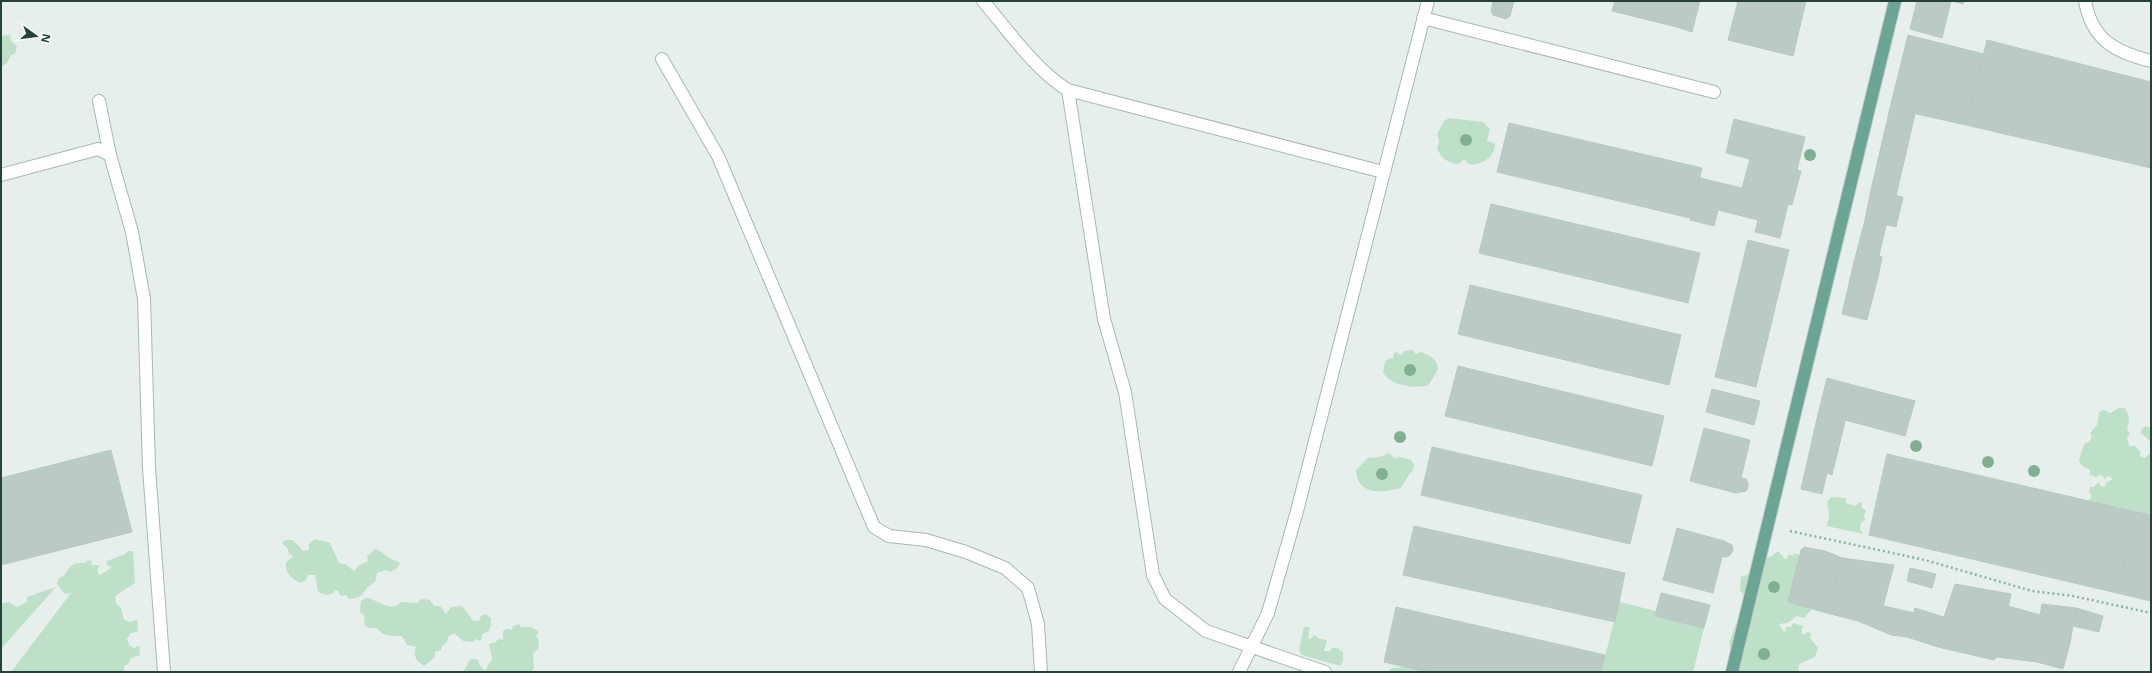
<svg xmlns="http://www.w3.org/2000/svg" width="2152" height="673" viewBox="0 0 2152 673" font-family="'Noto Sans',sans-serif">
  <rect width="100%" height="100%" fill="#e6efeb"/>
  <path fill="#bfe0c8" d="M10,35L11,41L17,46L15,54L11,55L7,63L1,67V36Z
    M1449,118L1483,122L1490,129L1487,141L1495,143C1496,156 1481,167 1468,164L1465,159L1458,164C1446,162 1441,158 1437,148L1439,141L1437,134L1444,121Z
    M1412,350L1416,354L1421,352C1430,356 1437,358 1438,369L1429,385C1414,389 1390,386 1383,372L1385,362L1389,358L1393,359L1394,353L1397,352L1400,355L1405,351Z
    M2119,408H2125C2131,418 2129,420 2127,430L2130,434L2127,437L2129,446H2135L2140,451V456L2145,458L2149,454L2151,455V526L2142,520L2136,512L2088,501L2092,496L2089,492L2090,487H2094L2098,482L2101,486L2104,487L2107,482L2113,479L2108,476L2104,480L2103,476L2099,475L2097,477L2090,475V470L2082,466L2079,461L2084,444L2089,442L2092,437L2090,433L2097,425L2099,412L2104,410L2110,413Z
    M2145,426L2151,428V442L2141,433V430Z
    M1389,453L1395,459L1399,457L1411,460L1414,465L1413,471L1410,473L1401,488C1383,493 1357,496 1356,470L1368,458L1380,457Z
    M1831,497L1846,498V503L1855,506L1860,502L1862,503V508L1866,510L1864,516L1865,520L1861,523L1860,528L1863,534L1827,526L1829,515L1827,502Z
    M314,539L330,543L339,563L345,564L354,571L358,566L368,561L367,556L375,549C385,552 389,561 398,561L400,564L396,569L390,572L386,570L377,573L375,582C361,589 367,598 349,599L346,595L341,596L338,591L335,590L332,594L326,595L318,592L315,575H308L306,580L301,583C292,580 285,573 286,562L294,556L289,554L288,549L282,543L285,540H293L303,551L309,550V544Z
    M128,551H133L135,583L115,596L116,603L121,608L124,620L130,622L137,620L138,632L131,633L127,639L129,645L134,648L139,646L140,655L131,658L128,664L124,666V671L126,672H11L71,593L65,594L57,584L59,578L64,576C69,566 74,562 85,563L88,560L92,561L91,565H99L97,571L100,575L112,567L106,565L107,561L125,554Z
    M1778,551L1786,560L1789,554L1793,556L1794,553L1802,556H1820L1825,551L1834,554L1837,560L1808,606L1811,610L1804,618L1797,616L1787,623L1779,624L1785,633L1786,627H1791L1793,623L1803,626L1801,633L1805,635L1807,632L1811,633L1810,638L1818,648L1815,657L1799,664L1798,672H1737L1729,643L1745,599L1744,594L1740,591L1741,577L1751,573L1764,558L1771,557Z
    M56,587L1,649V604L8,602L17,607L27,602V597Z
    M366,598C378,599 391,614 401,602L417,603L422,599L430,600L434,606H440L446,614L451,607L462,606L470,616L472,620L479,621L481,616L485,614L491,618V624L489,631L482,634L481,641L476,639L473,642L463,641L454,633L448,637L447,642L442,646L441,650L435,652V657L424,666C416,660 413,657 416,647L407,645L402,636C392,636 383,637 377,628H370L365,626L364,615L360,612L361,601Z
    M1619,602L1656,611L1655,616L1704,628L1693,672H1601Z
    M519,624L521,627H531L539,632L536,636L539,639L538,649L533,653L534,668L531,672H463L470,660L473,659L478,660L480,666L485,671L492,659L489,644L496,642L498,639L503,640V631L507,629L512,630L513,626Z
    M1304,627H1310L1308,638L1311,639L1314,635L1320,639L1327,640L1324,651H1330L1332,648H1337L1343,652V661L1340,666L1302,655L1299,650Z
    M1408,663L1419,667L1422,671L1388,672L1392,668L1407,667Z"/>
  <path fill="#bbcac4" stroke="#b8c9c2" d="M1493,1H1514L1510,16L1506,19L1493,15L1491,11Z
    M1615,1H1684L1677,27L1612,11Z
    M1684,1H1700L1692,32L1677,27Z
    M1738,1H1806L1793,56L1728,40Z
    M1917,1H1951L1942,38L1910,29Z
    M1952,1H1964L1963,4Z
    M1908,35L1984,54L1966,125L1890,108Z
    M1987,40L2151,82V168L1966,125Z
    M1890,108L1915,114L1896,196L1871,190Z
    M1734,119L1805,137L1797,170L1801,171L1792,205L1788,204L1780,238L1755,232L1758,220L1718,210L1714,226L1690,220L1700,178L1742,188L1750,159L1726,153Z
    M1509,123L1702,168L1690,218L1497,172Z
    M1871,190L1903,197L1896,227L1865,220Z
    M1491,204L1700,253L1688,303L1479,253Z
    M1865,220L1886,225L1879,256L1882,257L1879,273L1853,266Z
    M1748,240L1789,250L1756,387L1715,377Z
    M1853,266L1879,273L1867,320L1842,314Z
    M1470,285L1681,335L1669,385L1458,334Z
    M1458,366L1664,416L1652,466L1445,416Z
    M1827,378L1853,385L1843,430L1816,423Z
    M1853,385L1915,401L1905,436L1845,420Z
    M1712,389L1760,401L1754,425L1706,412Z
    M1816,423L1843,430L1832,475L1827,473L1822,494L1801,489Z
    M1704,428L1750,440L1741,478L1746,479L1748,483V487L1746,491L1736,493L1690,481Z
    M1432,447L1642,495L1630,544L1421,495Z
    M111,450L132,532L1,565V478Z
    M1887,454L2136,512L2117,593L1869,535Z
    M2136,512L2151,515V601L2117,593Z
    M1414,526L1625,573L1615,622L1403,575Z
    M1677,528L1724,541L1732,545L1733,550L1730,555L1727,557H1722L1713,593L1663,580Z
    M1804,547L1825,551L1842,558L1835,586L1823,612L1788,602L1801,550Z
    M1842,558L1894,565L1877,629L1858,621L1823,612L1835,586Z
    M1910,568L1936,574L1932,588L1907,581Z
    M1955,584L2011,594L1997,657L1994,660L1938,647L1944,617Z
    M1661,593L1710,605L1704,628L1655,616Z
    M2042,604L2076,608L2070,643L2063,669L2037,662L1997,657L2008,606L2040,615Z
    M1884,606L1914,613L1907,637L1891,635L1877,629Z
    M1396,607L1605,655L1601,672H1428L1384,662Z
    M1915,608L1944,617L1938,647L1907,637Z
    M2076,608L2103,616L2099,632L2073,626Z"/>
  <g fill="none" stroke-linecap="round" stroke-linejoin="round">
    <g stroke="#a8b8b2" stroke-width="14">
      <path id="lane" d="M2085,1C2092,40 2115,52 2151,61
        M662,59L718,156L874,527L889,536L926,540"/>
    </g>
    <g stroke="#a8b8b2" stroke-width="14">
      <path id="street" d="M983,1C1008,30 1035,70 1068,90L1383,172
        M1423,18L1714,92
        M1068,90L1104,319L1125,392L1153,575L1165,599L1206,631L1325,672
        M99,101L110,155
        M1,175L98,149L110,155L132,232L144,299L149,468L164,672
        M926,540L966,552L1005,568L1028,588L1038,624L1041,672
        M1239,672L1268,613L1297,511L1428,1"/>
    </g>
    <g stroke="#c2cac8" stroke-width="14">
      <path id="primary" d="M1732,672L1895,1"/>
    </g>
    <path stroke="#86b3a5" stroke-width="2.5" stroke-dasharray="2 3" stroke-linecap="butt" d="M1790,531L1925,560L2032,591L2073,596L2151,613"/>
    <use href="#lane" stroke="#fff" stroke-width="12"/>
    <use href="#street" stroke="#fff" stroke-width="12"/>
    <use href="#primary" stroke="#6aa596" stroke-width="12"/>
  </g>
  <g fill="#80af93">
    <circle cx="1466" cy="140" r="6"/>
    <circle cx="1810" cy="155" r="6"/>
    <circle cx="1410" cy="370" r="6"/>
    <circle cx="1400" cy="437" r="6"/>
    <circle cx="1916" cy="446" r="6"/>
    <circle cx="1988" cy="462" r="6"/>
    <circle cx="2034" cy="471" r="6"/>
    <circle cx="1382" cy="474" r="6"/>
    <circle cx="1774" cy="587" r="6"/>
    <circle cx="1764" cy="654" r="6"/>
  </g>
  <rect width="2152" height="673" fill="none" stroke="#24423a" stroke-width="4"/>
  <g transform="translate(36 36) rotate(104)" stroke="#f7fbf9" stroke-width="3" paint-order="stroke">
  <path d="M0-3L7 15L0 10L-7 15Z" fill="#24423a"/>
  <text y="-6" font-size="11" font-weight="bold" text-anchor="middle" fill="#24423a">N</text>
  </g>
</svg>
